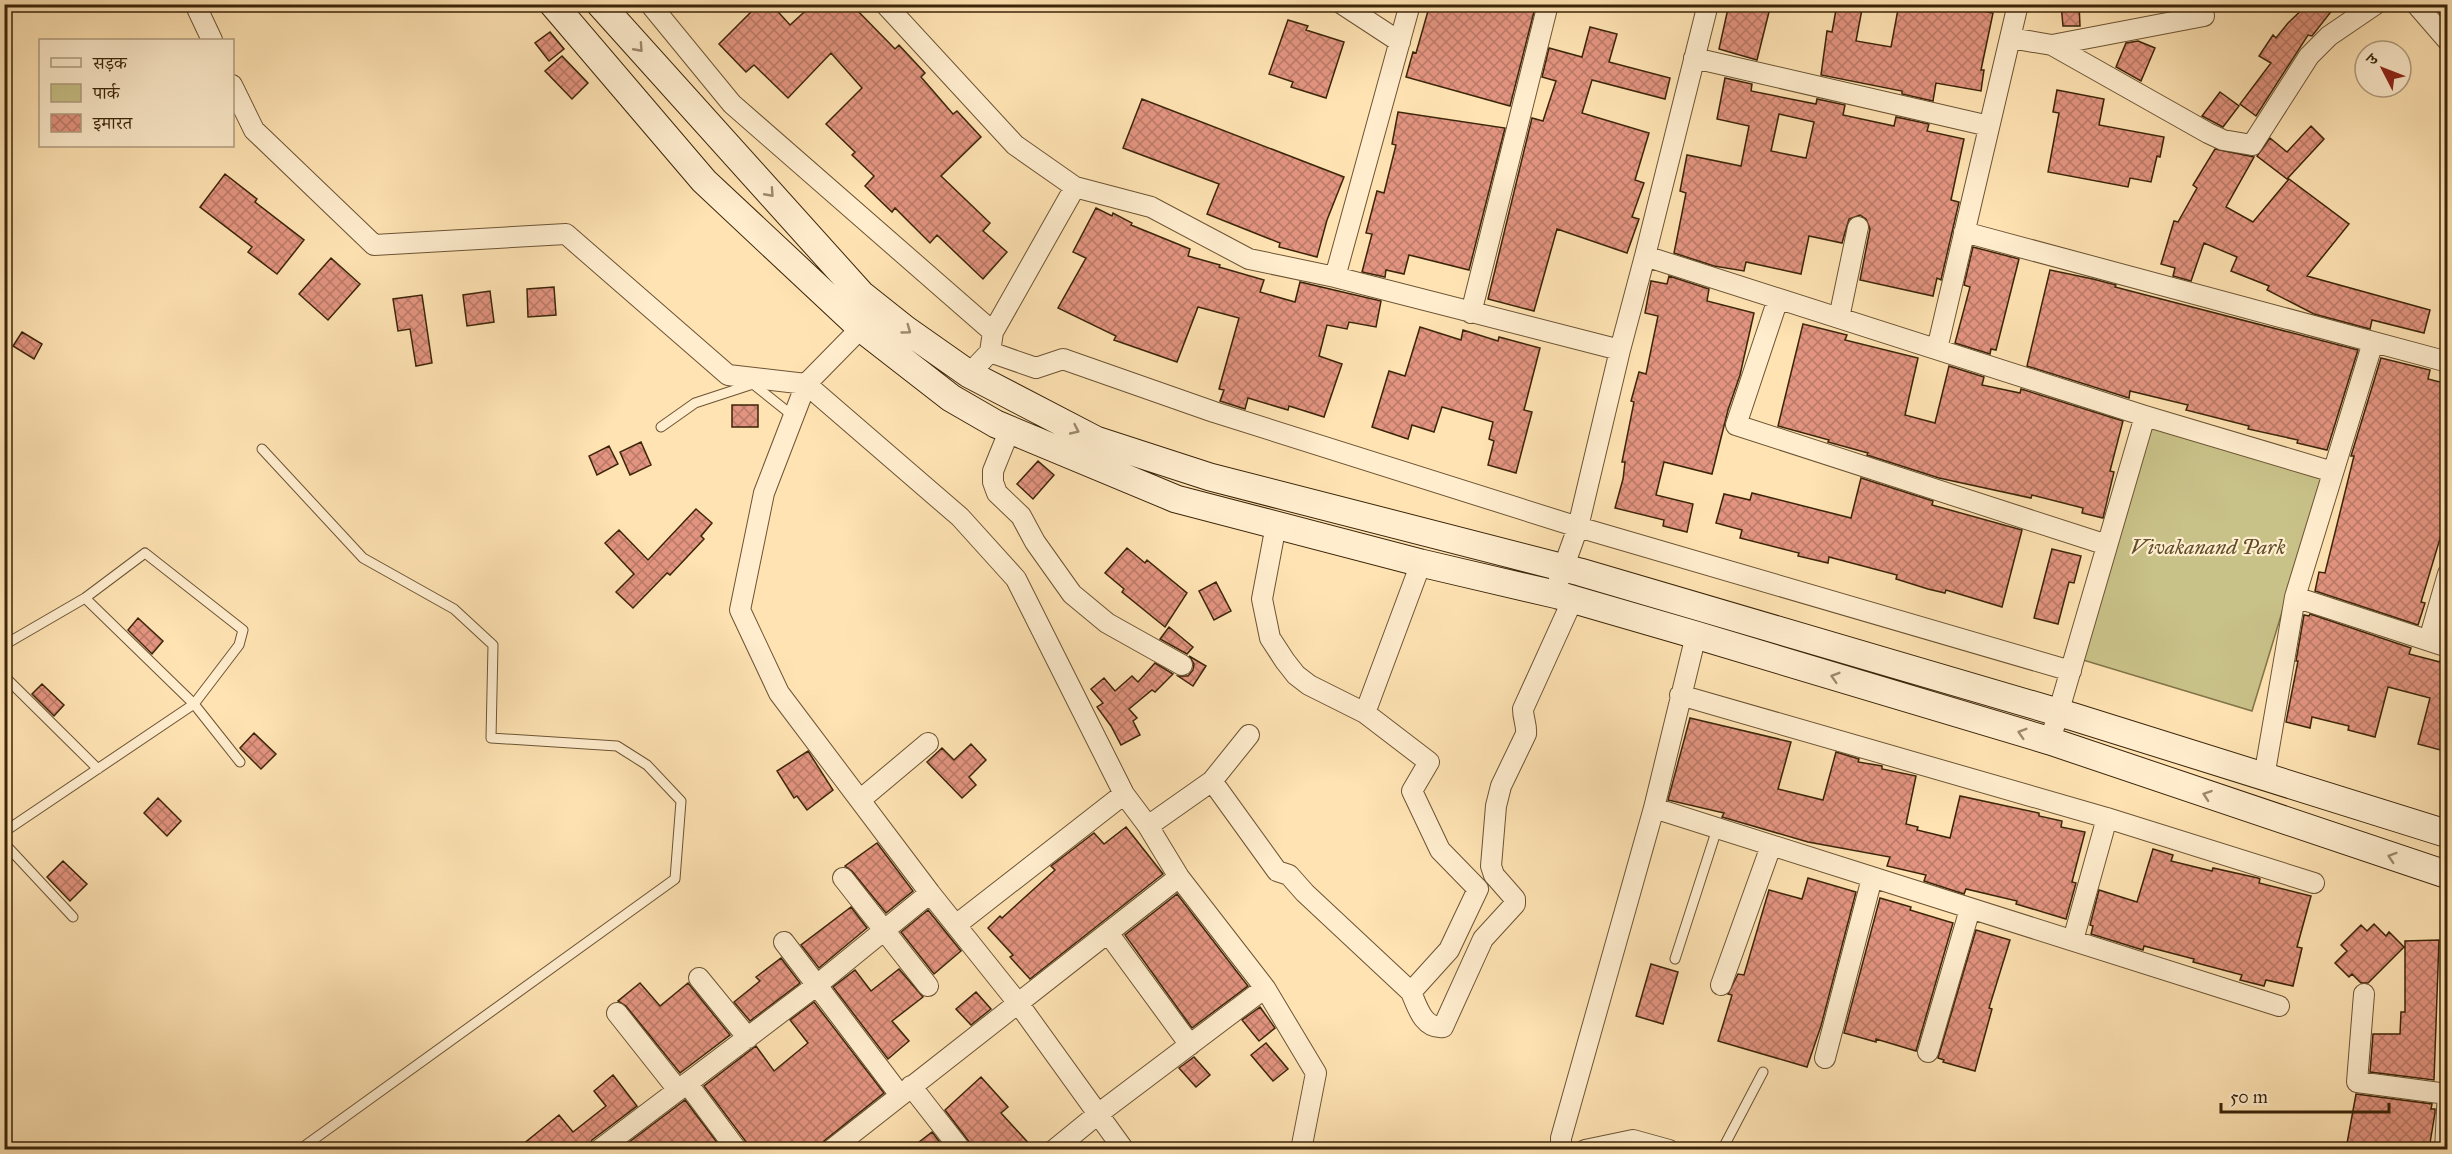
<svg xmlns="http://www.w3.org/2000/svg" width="2452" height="1154" viewBox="0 0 2452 1154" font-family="'IM FELL Great Primer','Noto Serif Devanagari',serif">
  <defs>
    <pattern id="building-cross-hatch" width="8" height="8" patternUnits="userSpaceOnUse" patternTransform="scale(1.5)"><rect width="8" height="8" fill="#e39480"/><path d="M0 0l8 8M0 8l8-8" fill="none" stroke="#b97967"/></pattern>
  </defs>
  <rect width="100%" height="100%" fill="#ffe3b3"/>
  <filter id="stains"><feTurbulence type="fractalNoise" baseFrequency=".00333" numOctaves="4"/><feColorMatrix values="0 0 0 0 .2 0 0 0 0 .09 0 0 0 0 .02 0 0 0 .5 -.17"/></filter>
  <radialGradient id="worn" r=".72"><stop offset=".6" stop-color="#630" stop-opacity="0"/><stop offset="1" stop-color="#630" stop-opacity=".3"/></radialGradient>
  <path fill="#c8c188" stroke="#827348" stroke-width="1.5" d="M2150,425L2323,477L2252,711L2083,660Z"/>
  <path fill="url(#building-cross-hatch)" stroke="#3b2509" stroke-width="1.5" fill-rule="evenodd" d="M759,4H771L790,25L813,4H851L895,49L899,45L925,73L921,77L953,114L957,111L981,137L941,176L990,223L983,231L1007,252L983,279L937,235L930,243L895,208L892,212L865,186L874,176L852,155L855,152L826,124L862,88L831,53L788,98L754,65L746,72L719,44Z
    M1430,4H1536L1510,106L1406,77L1413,52L1416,53Z
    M1729,4H1771L1757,60L1719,49Z
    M1837,4H1863L1856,41L1891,47L1899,4H1956L1955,6L1993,13L1981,70H1984L1981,91L1936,83L1933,101L1902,94V91L1821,75L1827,31L1832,32Z
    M2061,4H2079L2080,26H2063Z
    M2308,4H2337L2312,36L2308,35L2256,116L2240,104L2271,63L2259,56L2273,35L2276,38L2288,23Z
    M2432,4H2448V22Z
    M1288,20L1308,26L1306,30L1344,42L1326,98L1291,87L1293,82L1269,74Z
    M1590,27L1617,34L1609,62L1670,78L1665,99L1592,80L1582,113L1649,133L1635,180L1644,183L1632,217L1639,219L1627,253L1557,229L1534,311L1488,299L1532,118L1543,121L1556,81L1542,77L1549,48L1582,57Z
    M550,32L564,49L549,61L535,43Z
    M2138,41L2155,48L2141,81L2116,67L2126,43Z
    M562,56L588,83L572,99L545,71Z
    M1725,78L1752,84L1751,91L1816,104L1817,99L1845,105L1843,115L1894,126L1896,117L1929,124L1927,131L1964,139L1951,200L1959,202L1941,280L1937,278L1933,296L1860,280L1870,229L1866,219L1860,215L1849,219L1842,243L1809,236L1801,274L1746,262L1744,271L1714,266L1674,253L1686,193L1680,191L1687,155L1741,166L1749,126L1717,119ZM1779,114L1814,122L1806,158L1771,151Z
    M2057,90L2104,99L2099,125L2164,137L2160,157L2157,156L2151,182L2130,178L2128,187L2048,172L2059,113L2053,112Z
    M2220,92L2239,106L2223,127L2202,116Z
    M1142,99L1344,177L1327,220L1317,257L1279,247L1280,243L1207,214L1219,184L1123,148Z
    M1398,112L1505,128L1469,270L1409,255L1404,274L1386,270L1385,277L1362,272L1372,234L1366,233L1377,191L1384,193L1396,145L1392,144Z
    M2311,126L2324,139L2287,179L2257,156L2270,138L2287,152Z
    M2215,149L2254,157L2226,207L2253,222L2289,179L2349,224L2307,276L2430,310L2424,333L2372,320L2370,329L2314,314L2267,290L2269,286L2231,271L2237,257L2204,243L2191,281L2173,276L2175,268L2161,264L2174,221L2178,222L2197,188L2193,185Z
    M225,174L257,199L255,202L304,240L277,274L248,252L252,247L200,207Z
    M1096,208L1112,216L1113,213L1132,223L1131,225L1190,249L1188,256L1220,265L1219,267L1264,280L1260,292L1295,302L1300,282L1381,301L1376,327L1349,322L1347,329L1327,325L1319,356L1342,364L1324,417L1289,406L1288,410L1248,398L1245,409L1220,401L1224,390L1219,389L1239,318L1198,307L1177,362L1114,340L1116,336L1058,308L1086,258L1073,252Z
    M1973,247L2019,259L1996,350L1991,349L1990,354L1955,343L1970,287L1964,285Z
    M331,258L360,284L328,320L299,294Z
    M2050,270L2093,279L2116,285L2115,287L2358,350L2327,450L2297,443L2298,440L2248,429L2249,426L2186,410L2188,405L2130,391L2129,398L2027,366Z
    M1669,276L1709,289L1707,301L1754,313L1740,375L1728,410L1712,474L1664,462L1656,495L1693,504L1687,532L1663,526L1664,520L1615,508L1623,479L1625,462H1622L1634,402L1631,401L1639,372L1646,374L1658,316L1645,313L1651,281L1667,284Z
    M554,287L556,315L528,317L527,289Z
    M490,291L494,322L467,326L463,295Z
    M422,295L432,363L416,366L410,329L398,331L393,299Z
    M1803,324L1847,335L1845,340L1918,358L1905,415L1935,423L1949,366L1984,377L1982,385L2020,393L2021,389L2123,421L2110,471L2114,472L2103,518L2082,513L2083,508L2032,495L2031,498L1939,478L1867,455L1868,453L1828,442L1829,440L1778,426Z
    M1420,327L1461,340L1463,330L1498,341L1499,337L1540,348L1524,410L1532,412L1516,473L1488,465L1494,441L1489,439L1493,422L1442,407L1434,432L1412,425L1408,439L1372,427L1389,371L1405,376Z
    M22,332L42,344L34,359L13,346Z
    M2381,358L2430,370L2428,379L2448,384V512L2421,602L2425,603L2418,625L2315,591L2319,572L2325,573L2354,456H2351Z
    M732,405H758V427H732Z
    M641,442L651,465L630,475L620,452Z
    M609,446L618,464L597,475L589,456Z
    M1038,461L1054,475L1033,499L1017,484Z
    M1861,478L1933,501L1932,505L2022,530L2002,607L1946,590L1945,593L1928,589L1896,579L1897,575L1829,557L1828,563L1798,556L1799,553L1740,538L1742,530L1716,523L1724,494L1750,500L1752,493L1851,518Z
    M696,509L712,523L701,536L704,539L670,575L667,573L633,608L616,592L634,574L605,543L619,530L648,560Z
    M1127,548L1145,563L1147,560L1187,593L1165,627L1122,592L1124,589L1105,573Z
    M2052,549L2081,556L2074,583L2069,582L2058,624L2034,618Z
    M1216,582L1231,611L1214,620L1199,591Z
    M2310,614L2411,648L2409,654L2440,662L2441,657L2448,659V752L2418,744L2430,698L2388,687L2375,737L2348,730L2349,726L2312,717L2310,728L2286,722L2298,661H2296L2304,615L2309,616Z
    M138,618L163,641L152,654L128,630Z
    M1169,627L1193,647L1187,654L1160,639Z
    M1189,656L1206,666L1193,686L1178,676H1188L1193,670L1194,664Z
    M1155,663L1173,674L1155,692L1152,690L1129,709L1137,718L1133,721L1140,735L1121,745L1111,726L1097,707L1103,703L1091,689L1104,678L1115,691L1132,676L1138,682Z
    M42,684L64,705L54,716L32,694Z
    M1690,718L1791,742L1778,789L1823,800L1836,752L1859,759L1858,762L1882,766V769L1916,776L1906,824L1918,827L1917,830L1950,838L1960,796L2039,813V816L2062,821L2061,827L2085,832L2072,882L2076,883L2066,919L2016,904L2017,901L1966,889L1964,894L1924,881L1926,875L1887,866L1890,857L1808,842L1722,817L1724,813L1668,800Z
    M254,733L276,754L261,769L240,748Z
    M971,744L986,760L969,777L976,785L962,798L927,762L942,748L954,760Z
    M808,751L833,790L807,810L797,796L794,798L777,771Z
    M158,798L181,821L167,836L144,813Z
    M1126,827L1163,874L1030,979L1010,957L1013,955L988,928L1000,916L1002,918L1055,870L1051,866L1094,833L1104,844Z
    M877,843L913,891L886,913L852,871L845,866Z
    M2153,849L2173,855L2171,861L2212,871L2213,868L2258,878L2260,879L2259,883L2311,896L2297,947L2302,948L2293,986L2266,980L2264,986L2240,980L2242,975L2193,962L2194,959L2144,946L2143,950L2091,934L2093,926L2090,925L2099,890L2137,902Z
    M63,861L87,884L70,901L47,877Z
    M1808,878L1856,892L1821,1026L1807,1067L1718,1041L1732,995L1728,994L1738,974L1744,975L1769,890L1802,899Z
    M1177,894L1248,986L1192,1028L1125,935Z
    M1880,898L1911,907L1910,910L1953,923L1916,1051L1876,1039V1042L1844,1033Z
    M851,907L867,928L819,968L801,945Z
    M928,910L961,951L934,974L901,932Z
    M2374,924L2386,936L2389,932L2404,947L2368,983H2361L2352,974L2349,977L2335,963L2347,951L2341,945L2361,925L2367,931Z
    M1976,930L2010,940L1989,1008L1992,1009L1975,1071L1943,1062L1944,1060L1938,1058Z
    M2439,940L2434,1080L2370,1072L2373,1034H2400L2401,1012H2405V941Z
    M781,958L800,983L750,1021L734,1002L760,981L756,977Z
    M1651,964L1678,972L1663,1024L1636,1016Z
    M899,969L923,997L892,1021L909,1041L888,1059L833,987L855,970L871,991Z
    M640,983L660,1006L688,983L730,1035L680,1073L626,1006L618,1001Z
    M976,992L991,1009L971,1025L956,1009Z
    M814,1002L884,1093L824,1141L819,1149H749L747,1143L704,1086L756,1046L774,1071L808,1043L790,1020Z
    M1260,1007L1275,1028L1259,1041L1242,1020Z
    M1266,1043L1288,1069L1273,1081L1251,1055Z
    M1194,1057L1210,1075L1196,1087L1179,1068Z
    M613,1075L637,1106L592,1140L587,1149H517L559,1115L573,1132L606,1106L594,1091Z
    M981,1077L1008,1107L1001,1113L1034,1149H973L970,1143L945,1110Z
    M2356,1094L2432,1104L2431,1109H2435V1113L2429,1149H2346Z
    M685,1100L722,1149H620Z
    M932,1132L945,1149H910Z"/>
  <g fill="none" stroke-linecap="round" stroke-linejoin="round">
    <g stroke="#6c5434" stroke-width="11">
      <path id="service" d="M661,427L695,403L753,384L793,416
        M262,449L363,558L454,609L493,645L491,738L617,746L647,765L681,801L675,879L299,1150
        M85,598L194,704L240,762
        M4,645L85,598L145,553L243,630L239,645L194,704L4,832
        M4,676L98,769
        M4,843L73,917
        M1675,959L1717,829
        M1722,1150L1763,1072"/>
    </g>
    <g stroke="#6c5434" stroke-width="22">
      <path id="minor" d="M195,4L212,40
        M650,4L732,104L993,332
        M885,4L1015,145L1075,187L1151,207L1249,259L1335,277L1620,350
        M1342,4L1400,42
        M2416,4L2448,41
        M2010,38L2052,45L2208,133L2223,140L2252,145L2309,56L2329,36L2376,4
        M2052,45L2204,16
        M1694,58L1989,126
        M232,85L254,130L374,245L566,234L728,375L806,384L960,517L1016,579L1124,794L1148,826L1179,877L1265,988L1316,1073L1301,1150
        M1964,232L2448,362
        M1645,256L2145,416L2333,472
        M1335,277L1410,4
        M1778,299L1736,425L2107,545
        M1471,313L1548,4
        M1839,318L1858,227
        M861,328L806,384L764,493L740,610L779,693L930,893L1018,1003L1124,1150
        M1937,349L2018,4
        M990,352L1036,368L1063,359L1214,412L1578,527L2071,671
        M969,374L990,352L993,332L1075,187
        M1010,429L993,471V482L997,493L1021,516L1035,542L1072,594L1107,623L1182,665
        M1559,580L1578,527L1620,350L1645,256L1708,4
        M2295,597L2448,647
        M2429,640L2448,574
        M1680,695L2107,818L2314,883
        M1365,713L1421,563
        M2050,741L2145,416
        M2264,777L2295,597L2373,342
        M1212,781L1277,871L1289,875L1305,893L1411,992L1449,950L1478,889L1440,850L1412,791L1429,762L1365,713L1309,685L1296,675L1285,661L1270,638L1262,599L1276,525
        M860,800L928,743
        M1654,808L2279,1006
        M1148,826L1212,781L1249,735
        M843,878L928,986
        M956,925L1124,794
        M1108,933L1190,1045
        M2073,940L2107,818
        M784,942L900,1095
        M699,978L748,1038
        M1721,985L1771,846
        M1411,992C1417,1006 1423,1029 1443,1027L1483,939L1515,904V899L1494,875L1491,866L1496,806L1501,786L1526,734C1527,725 1523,719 1523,709L1573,599
        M2364,994L2357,1082L2447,1094
        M617,1013L678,1090
        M1928,1052L1970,909
        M1825,1058L1872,878
        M687,1083L737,1150
        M911,1086L961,1150
        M599,1150L817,985L930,893
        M831,1150L1179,877
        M1054,1150L1098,1114L1265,988
        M1561,1150V1138L1654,808L1696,635
        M1585,1150L1633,1140L1669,1150
        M2445,1150L2448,1091"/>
    </g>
    <g stroke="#3b2509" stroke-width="29">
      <path id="secondary" d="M553,4L704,181L861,328L951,398L996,424L1176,499L1421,563L1558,595L1696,635L2050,741L2448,875
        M600,4L861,294L905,329L969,374L1096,440L1210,477L1580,572L2074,717L2448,834"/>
    </g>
    <use href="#service" stroke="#ffedce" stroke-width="9"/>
    <use href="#minor" stroke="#ffedce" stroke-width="20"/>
    <use href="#secondary" stroke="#ffedce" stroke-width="27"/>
  </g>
  <defs><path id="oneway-chevron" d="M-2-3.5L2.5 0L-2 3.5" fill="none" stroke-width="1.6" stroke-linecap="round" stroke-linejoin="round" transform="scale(1.5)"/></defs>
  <g stroke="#9d896c">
    <use href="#oneway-chevron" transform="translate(639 48) rotate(48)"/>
    <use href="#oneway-chevron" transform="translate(770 193) rotate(48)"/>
    <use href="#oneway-chevron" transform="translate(907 330) rotate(36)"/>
    <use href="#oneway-chevron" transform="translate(1075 430) rotate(25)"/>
    <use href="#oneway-chevron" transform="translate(1835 677) rotate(-163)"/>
    <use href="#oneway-chevron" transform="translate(2022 733) rotate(-163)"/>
    <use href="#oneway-chevron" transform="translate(2207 795) rotate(-161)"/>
    <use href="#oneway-chevron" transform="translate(2392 857) rotate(-162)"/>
  </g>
  <g text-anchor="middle" stroke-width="4.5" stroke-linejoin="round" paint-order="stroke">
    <g font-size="21" font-style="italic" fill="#5e4c29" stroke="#ffedce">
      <text x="2208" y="554">Vivakanand Park</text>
    </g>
  </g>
  <rect width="2452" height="1154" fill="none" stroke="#ffe3b3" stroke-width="24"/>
  <rect x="6" y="6" width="2440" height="1142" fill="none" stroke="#3b2509" stroke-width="3"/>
  <rect x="12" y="12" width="2428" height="1130" fill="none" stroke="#3b2509" stroke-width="1.5"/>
  <rect x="39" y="39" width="195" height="108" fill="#ffedce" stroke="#b19d7f" stroke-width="1.5"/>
  <rect x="51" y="58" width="30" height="9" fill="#ffedce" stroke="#b19d7f" stroke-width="1.5"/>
  <text x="93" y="69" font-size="18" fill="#3b2509">सड़क</text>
  <rect x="51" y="84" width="30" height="18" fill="#c8c188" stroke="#b19d7f" stroke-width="1.5"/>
  <text x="93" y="99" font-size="18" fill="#3b2509">पार्क</text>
  <rect x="51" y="114" width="30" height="18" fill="url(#building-cross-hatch)" stroke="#b19d7f" stroke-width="1.5"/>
  <text x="93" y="129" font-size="18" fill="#3b2509">इमारत</text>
  <g transform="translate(2383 69) rotate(312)"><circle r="28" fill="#ffedce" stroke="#b19d7f" stroke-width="1.5"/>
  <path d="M0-4.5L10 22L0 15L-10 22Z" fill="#8f2418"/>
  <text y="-9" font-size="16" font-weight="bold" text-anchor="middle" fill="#3b2509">उ</text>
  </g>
  <path d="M2221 1103v9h168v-9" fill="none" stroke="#3b2509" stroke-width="3"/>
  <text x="2230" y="1103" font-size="18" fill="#3b2509" stroke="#ffedce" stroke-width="4.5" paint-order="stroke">50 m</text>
  <rect width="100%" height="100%" filter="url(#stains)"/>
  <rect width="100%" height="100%" fill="url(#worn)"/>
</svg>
